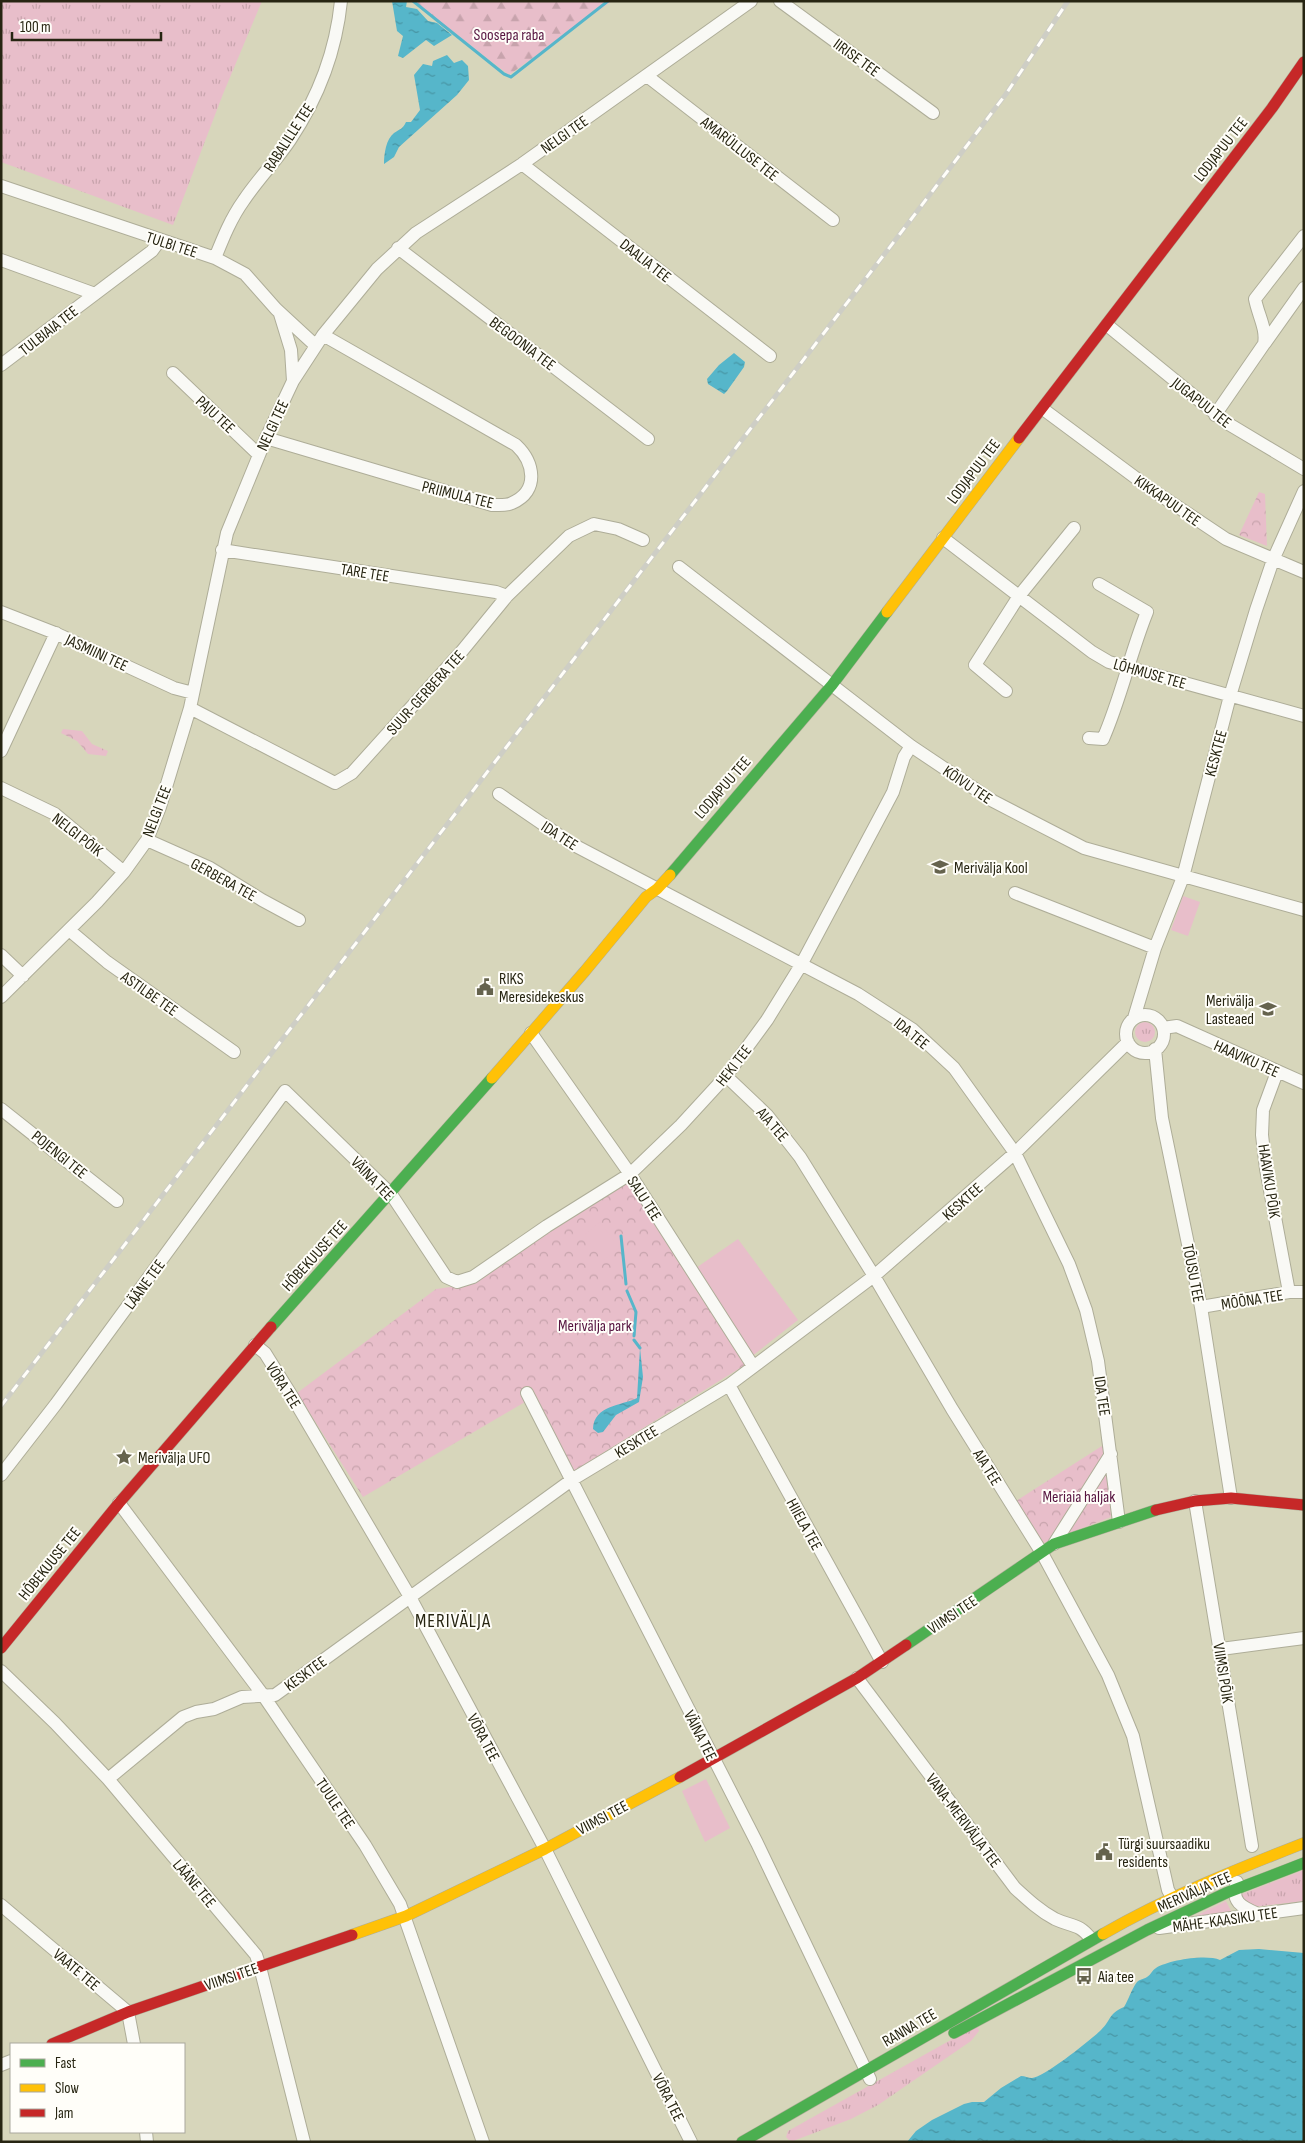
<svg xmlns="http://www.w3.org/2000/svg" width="1305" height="2143" viewBox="0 0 1305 2143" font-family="'Sofia Sans Condensed',sans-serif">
  <defs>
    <pattern id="grass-tufts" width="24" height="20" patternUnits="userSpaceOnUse" patternTransform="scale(1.25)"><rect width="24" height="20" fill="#e8beca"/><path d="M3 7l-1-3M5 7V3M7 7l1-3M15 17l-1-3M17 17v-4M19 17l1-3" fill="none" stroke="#c7a3ac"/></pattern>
    <pattern id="forest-firs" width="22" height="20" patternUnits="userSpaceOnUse" patternTransform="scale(1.25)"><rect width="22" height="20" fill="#e8beca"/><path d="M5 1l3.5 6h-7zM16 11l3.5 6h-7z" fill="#c7a3ac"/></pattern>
    <pattern id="park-crowns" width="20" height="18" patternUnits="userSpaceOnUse" patternTransform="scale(1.25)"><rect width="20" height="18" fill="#e8beca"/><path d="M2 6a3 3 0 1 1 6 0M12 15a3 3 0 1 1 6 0" fill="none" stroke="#c7a3ac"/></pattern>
    <pattern id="water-ripples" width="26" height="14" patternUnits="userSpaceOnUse" patternTransform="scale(1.25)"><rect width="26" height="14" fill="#56b6ca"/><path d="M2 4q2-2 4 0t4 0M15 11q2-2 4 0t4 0" fill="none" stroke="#4794a3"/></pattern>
  </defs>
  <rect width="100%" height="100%" fill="#d7d6bb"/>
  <path fill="url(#grass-tufts)" d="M1,1H262L223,94L173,225L1,162Z
    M1135 1032a10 10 0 1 1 20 0a10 10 0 1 1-20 0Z
    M1304,1870V1901L1253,1907L1240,1895Z
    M1226,1901L1232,1913L1191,1918Z
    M974,2027L978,2028L979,2031L971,2041L878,2105L851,2119L793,2141L789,2140L786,2137L788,2131Z"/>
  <path fill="url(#forest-firs)" d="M412,1H612L509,75Z"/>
  <path fill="url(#park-crowns)" d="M1259,492L1265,494L1267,546L1239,535Z
    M63,729L82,731L92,744L108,751L106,756L88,754L77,741L61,733Z
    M626,1179L745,1365L564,1477L525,1402L363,1497L297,1393L436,1289L465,1285Z
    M1105,1444L1109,1467L1111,1517L1043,1543L1016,1501Z"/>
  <path fill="#e8beca" d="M1183,896L1200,902L1188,936L1171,930Z
    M600,1222L619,1248L604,1260L584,1235Z
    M738,1239L798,1320L751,1357L693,1270Z
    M706,1779L730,1828L705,1842L682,1791Z"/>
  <path fill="url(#water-ripples)" d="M392,1H407L406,7L417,9L428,21L437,23L452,35L434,46L426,40L403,58L398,56L403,36L397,31Z
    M447,55L454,63L462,60L468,66L469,80L457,95L399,147L394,157L384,164C384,154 386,139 394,133C400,129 403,129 406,122H411L420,110L414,75L423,64L432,66L433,61Z
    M734,353L745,362L744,367L727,391L724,394L708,384L707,379L719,365Z
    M640,1348L643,1377L639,1402L616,1415L603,1432L598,1433L593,1429C594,1405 621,1406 637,1398Z
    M1259,1949L1304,1953V2142H907L916,2131L932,2120L964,2104L972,2102H984L1001,2088L1021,2076C1025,2076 1028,2078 1032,2078C1043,2078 1092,2039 1101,2030C1112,2019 1108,2014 1124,2007C1129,1999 1131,1990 1137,1982C1140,1979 1144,1979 1147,1977C1151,1975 1152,1970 1156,1968C1169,1960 1206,1954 1220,1960L1239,1950Z"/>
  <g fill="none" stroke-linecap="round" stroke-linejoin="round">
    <path stroke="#56b6ca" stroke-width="3" d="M413,1L504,74L511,77L608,1
      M621,1236L626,1284
      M627,1291L636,1312L634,1336
      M634,1340L640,1348"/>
    <g stroke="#aead98" stroke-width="14">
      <path id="street" d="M780,1L933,113
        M647,76L833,220
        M522,164L770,356
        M1,186L215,258L245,274L276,309L315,345
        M398,248L648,439
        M215,258C223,238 231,218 244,200C258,179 276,161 290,140C318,98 336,51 341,1
        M1,260L95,294
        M280,314L291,350L293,381
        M1107,325L1227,423L1304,469
        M1265,343L1304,288
        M1,365L152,251L160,240
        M173,373L259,455
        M1043,409L1148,487L1226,539L1304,572
        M1215,415L1264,344C1267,329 1258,315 1255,299L1304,236
        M266,438L492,505C499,505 506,506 512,503C540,491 534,462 516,445L323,335
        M943,538L1092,652L1109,662L1304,716
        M222,550L496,592L507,596
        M679,567L911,746L993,801L1084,848L1304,910
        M1,612L55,633L174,688L193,693
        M1006,691L975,665L1019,596L1074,528
        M190,708L335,783L352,773L462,651L507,596L569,536L594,524L618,529L643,540
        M1089,738L1103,739C1121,698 1130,654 1147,612L1099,584
        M1,751L56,633
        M1,788L55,814L124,872
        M499,794L572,844L858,994L912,1029L954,1068L1015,1153L1069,1264L1086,1310L1098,1361L1119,1522
        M147,840L210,868L262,900L299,920
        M1015,893L1155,948
        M69,930L107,962L234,1052
        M1,955L23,976
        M1,997L97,902L124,872L147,840L160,807L190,708L227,533L266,438L293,381L323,335L377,269L416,233L522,164L751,1
        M1126 1034a19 19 0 1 1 38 0a19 19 0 1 1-38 0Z
        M1134,1018L1155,948L1183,877L1230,696L1256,610L1273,560L1304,491
        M1163,1028L1177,1026L1304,1083
        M531,1033L630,1174L753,1366
        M1155,1049L1162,1118L1201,1307L1231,1498
        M1277,1072L1263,1110L1262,1135L1266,1169L1289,1292
        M726,1076L767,1115L800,1157L874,1276L952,1409L1042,1553L1108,1675L1133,1736L1168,1890L1172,1897
        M1,1109L117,1201
        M1201,1307L1289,1292H1304
        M255,1345L265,1353L293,1398L410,1597L545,1849L691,2142
        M729,1385L882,1662
        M527,1393L757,1843L870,2079
        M1,1475L56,1404L285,1091L391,1194L446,1277L457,1282L473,1277L547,1226L630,1174L681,1125L726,1076L767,1020L801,965L883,811L893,792L904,757L911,746
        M1195,1501L1252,1846
        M119,1503L263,1695L365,1845L400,1904L483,2142
        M1054,1544L1111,1454
        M1221,1649L1304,1638
        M1,1671L55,1723L108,1779L256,1955L260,1967L304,2142
        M857,1678L1015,1888C1028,1900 1040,1911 1055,1919C1072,1927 1079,1923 1091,1939
        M108,1779L183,1717L196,1712L214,1709L242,1697L275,1695L573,1479L729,1385L874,1276L1015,1153L1128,1042
        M1237,1882C1230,1902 1242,1907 1258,1914
        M1,1905L128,2012L134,2044
        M1159,1928L1304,1908
        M1,2065L11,2061
        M146,2132L147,2142"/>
    </g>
    <g stroke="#aead98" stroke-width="12">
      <path id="fast" d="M670,875L832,685L887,612
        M271,1327L492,1078
        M906,1645L1054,1544L1156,1510
        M954,2033L1147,1930L1226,1893L1304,1863
        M742,2142L1103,1934"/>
    </g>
    <g stroke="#aead98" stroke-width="12">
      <path id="slow" d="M887,612L1019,438
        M492,1078L585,971L646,897L657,889L670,875
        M1103,1934C1167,1897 1235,1870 1304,1843
        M352,1935L406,1916L545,1849L680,1777"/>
    </g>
    <g stroke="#aead98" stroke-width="12">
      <path id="jam" d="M1019,438L1272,108L1304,62
        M1156,1510L1195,1501L1231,1498L1304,1505
        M1,1648L119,1503L271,1327
        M680,1777L857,1678L906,1645
        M52,2044L128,2012L352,1935"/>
    </g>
    <use href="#street" stroke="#f9f9f5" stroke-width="12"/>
    <use href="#fast" stroke="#4caf50" stroke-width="11"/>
    <use href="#slow" stroke="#ffc107" stroke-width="11"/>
    <use href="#jam" stroke="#c62828" stroke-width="11"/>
    <g stroke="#cecec5" stroke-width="5">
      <path id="rail" d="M1,1406L906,226L1006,94L1068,1"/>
    </g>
    <use href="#rail" stroke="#fffef9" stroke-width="3" stroke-dasharray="9" stroke-linecap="butt"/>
  </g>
  <defs>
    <g id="school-bare" transform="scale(1.35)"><path d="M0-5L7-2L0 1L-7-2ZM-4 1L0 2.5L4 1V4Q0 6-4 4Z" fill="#65634d" stroke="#fffef9" stroke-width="2.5" paint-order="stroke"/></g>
    <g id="civic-bare" transform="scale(1.35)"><path d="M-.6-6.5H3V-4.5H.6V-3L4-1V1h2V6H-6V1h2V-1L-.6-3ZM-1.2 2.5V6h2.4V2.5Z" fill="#65634d" stroke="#fffef9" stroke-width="2.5" paint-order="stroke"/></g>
    <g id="sight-bare" transform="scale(1.35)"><path d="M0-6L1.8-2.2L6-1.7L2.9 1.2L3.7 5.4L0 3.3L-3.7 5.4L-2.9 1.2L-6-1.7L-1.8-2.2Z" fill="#65634d" stroke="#fffef9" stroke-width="2.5" paint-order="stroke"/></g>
    <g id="bus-bare" transform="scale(1.35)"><path d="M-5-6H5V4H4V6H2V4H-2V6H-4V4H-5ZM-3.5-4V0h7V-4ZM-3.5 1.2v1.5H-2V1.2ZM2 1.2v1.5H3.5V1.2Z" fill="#65634d" stroke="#fffef9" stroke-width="2.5" paint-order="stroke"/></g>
  </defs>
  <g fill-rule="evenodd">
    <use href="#school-bare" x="940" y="867"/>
    <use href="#civic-bare" x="485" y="987"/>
    <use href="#school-bare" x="1268" y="1009"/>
    <use href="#sight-bare" x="124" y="1457"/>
    <use href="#civic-bare" x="1104" y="1852"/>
    <use href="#bus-bare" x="1084" y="1976"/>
  </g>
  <g text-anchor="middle" stroke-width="4" stroke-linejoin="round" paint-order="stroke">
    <g font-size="16" fill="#571541" stroke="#fffef9">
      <text x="509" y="40">Soosepa raba</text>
      <text x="595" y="1331">Merivälja park</text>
      <text x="1079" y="1502">Meriaia haljak</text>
    </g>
    <g font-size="16" fill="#272512" stroke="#fffef9">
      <text transform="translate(857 57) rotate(36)" y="6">IIRISE TEE</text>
      <text transform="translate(564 134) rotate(-35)" y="6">NELGI TEE</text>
      <text transform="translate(288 137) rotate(-57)" y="6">RABALILLE TEE</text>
      <text transform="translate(740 148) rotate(38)" y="6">AMARÜLLUSE TEE</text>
      <text transform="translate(1220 149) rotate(-52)" y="6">LODJAPUU TEE</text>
      <text transform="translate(172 244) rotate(18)" y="6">TULBI TEE</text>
      <text transform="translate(646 260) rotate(38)" y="6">DAALIA TEE</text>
      <text transform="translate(48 330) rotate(-38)" y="6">TULBIAIA TEE</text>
      <text transform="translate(523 343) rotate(37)" y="6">BEGOONIA TEE</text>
      <text transform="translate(1202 402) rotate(38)" y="6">JUGAPUU TEE</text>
      <text transform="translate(216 414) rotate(43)" y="6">PAJU TEE</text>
      <text transform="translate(272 425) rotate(-65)" y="6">NELGI TEE</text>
      <text transform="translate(973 471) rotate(-53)" y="6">LODJAPUU TEE</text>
      <text transform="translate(458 494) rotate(14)" y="6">PRIIMULA TEE</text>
      <text transform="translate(1168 500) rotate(35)" y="6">KIKKAPUU TEE</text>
      <text transform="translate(365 572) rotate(9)" y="6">TARE TEE</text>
      <text transform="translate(97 652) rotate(25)" y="6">JASMIINI TEE</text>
      <text transform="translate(1150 673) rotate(16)" y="6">LÕHMUSE TEE</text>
      <text transform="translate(425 692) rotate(-48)" y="6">SUUR-GERBERA TEE</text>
      <text transform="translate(1215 753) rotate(-75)" y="6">KESKTEE</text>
      <text transform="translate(968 784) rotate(34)" y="6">KÕIVU TEE</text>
      <text transform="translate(722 787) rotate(-49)" y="6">LODJAPUU TEE</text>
      <text transform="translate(156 811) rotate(-69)" y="6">NELGI TEE</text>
      <text transform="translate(78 834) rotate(38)" y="6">NELGI PÕIK</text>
      <text transform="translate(560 835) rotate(33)" y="6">IDA TEE</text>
      <text transform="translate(224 879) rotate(29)" y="6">GERBERA TEE</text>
      <text transform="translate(150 993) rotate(35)" y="6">ASTILBE TEE</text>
      <text transform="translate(912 1033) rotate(39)" y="6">IDA TEE</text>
      <text transform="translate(1247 1058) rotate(24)" y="6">HAAVIKU TEE</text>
      <text transform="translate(733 1065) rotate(-52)" y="6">HEKI TEE</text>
      <text transform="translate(773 1124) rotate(49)" y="6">AIA TEE</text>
      <text transform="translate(60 1154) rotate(39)" y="6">POJENGI TEE</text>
      <text transform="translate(373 1178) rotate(46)" y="6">VÄINA TEE</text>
      <text transform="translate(1270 1181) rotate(81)" y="6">HAAVIKU PÕIK</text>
      <text transform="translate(645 1198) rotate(57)" y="6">SALU TEE</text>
      <text transform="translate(962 1201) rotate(-42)" y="6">KESKTEE</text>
      <text transform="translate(314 1255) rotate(-48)" y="6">HÕBEKUUSE TEE</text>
      <text transform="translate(1194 1273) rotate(79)" y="6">TÕUSU TEE</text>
      <text transform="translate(144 1284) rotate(-54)" y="6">LÄÄNE TEE</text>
      <text transform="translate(1252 1299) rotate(-9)" y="6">MÕÕNA TEE</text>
      <text transform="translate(284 1385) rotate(58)" y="6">VÕRA TEE</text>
      <text transform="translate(1103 1396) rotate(82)" y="6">IDA TEE</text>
      <text transform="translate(636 1441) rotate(-31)" y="6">KESKTEE</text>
      <text transform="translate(988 1467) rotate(58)" y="6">AIA TEE</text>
      <text transform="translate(805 1524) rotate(61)" y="6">HIIELA TEE</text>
      <text transform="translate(49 1563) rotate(-51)" y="6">HÕBEKUUSE TEE</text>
      <text transform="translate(952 1614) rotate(-34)" y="6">VIIMSI TEE</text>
      <text transform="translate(305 1673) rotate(-36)" y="6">KESKTEE</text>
      <text transform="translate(1224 1673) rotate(81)" y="6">VIIMSI PÕIK</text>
      <text transform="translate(701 1735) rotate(63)" y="6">VÄINA TEE</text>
      <text transform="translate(484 1737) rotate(62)" y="6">VÕRA TEE</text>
      <text transform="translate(336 1803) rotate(56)" y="6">TUULE TEE</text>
      <text transform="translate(602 1817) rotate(-28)" y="6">VIIMSI TEE</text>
      <text transform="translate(964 1820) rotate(53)" y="6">VANA-MERIVÄLJA TEE</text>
      <text transform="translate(195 1883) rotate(50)" y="6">LÄÄNE TEE</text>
      <text transform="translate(1194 1891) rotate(-24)" y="6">MERIVÄLJA TEE</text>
      <text transform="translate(1225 1919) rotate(-8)" y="6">MÄHE-KAASIKU TEE</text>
      <text transform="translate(77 1969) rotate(40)" y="6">VAATE TEE</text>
      <text transform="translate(231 1976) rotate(-19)" y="6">VIIMSI TEE</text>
      <text transform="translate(909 2027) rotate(-30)" y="6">RANNA TEE</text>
      <text transform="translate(669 2097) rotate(63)" y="6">VÕRA TEE</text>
    </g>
    <g font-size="16" fill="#272512" stroke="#fffef9" text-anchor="start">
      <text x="954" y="873">Merivälja Kool</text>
      <text x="499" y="984">RIKS<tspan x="499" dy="18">Meresidekeskus</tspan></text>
      <text x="1254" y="1006" text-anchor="end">Merivälja<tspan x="1254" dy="18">Lasteaed</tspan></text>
      <text x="138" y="1463">Merivälja UFO</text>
      <text x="1118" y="1849">Türgi suursaadiku<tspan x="1118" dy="18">residents</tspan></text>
      <text x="1098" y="1982">Aia tee</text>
    </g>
    <g font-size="19" letter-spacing="1" fill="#272512" stroke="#fffef9">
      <text x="453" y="1627">MERIVÄLJA</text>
    </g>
  </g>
  <rect width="1305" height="2143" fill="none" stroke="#272512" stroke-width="5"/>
  <rect x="10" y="2043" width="175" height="90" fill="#fffef9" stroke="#a9a79d"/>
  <rect x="20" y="2059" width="25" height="8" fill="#4caf50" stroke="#a9a79d"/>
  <text x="55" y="2068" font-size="15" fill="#272512">Fast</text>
  <rect x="20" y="2084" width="25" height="8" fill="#ffc107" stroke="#a9a79d"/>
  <text x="55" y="2093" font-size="15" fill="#272512">Slow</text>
  <rect x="20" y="2109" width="25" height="8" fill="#c62828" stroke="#a9a79d"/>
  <text x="55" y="2118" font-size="15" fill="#272512">Jam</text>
  <path d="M12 32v8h149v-8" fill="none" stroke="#272512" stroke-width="2.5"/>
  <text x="20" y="32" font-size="15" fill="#272512" stroke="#fffef9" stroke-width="4" paint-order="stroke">100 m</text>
</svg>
